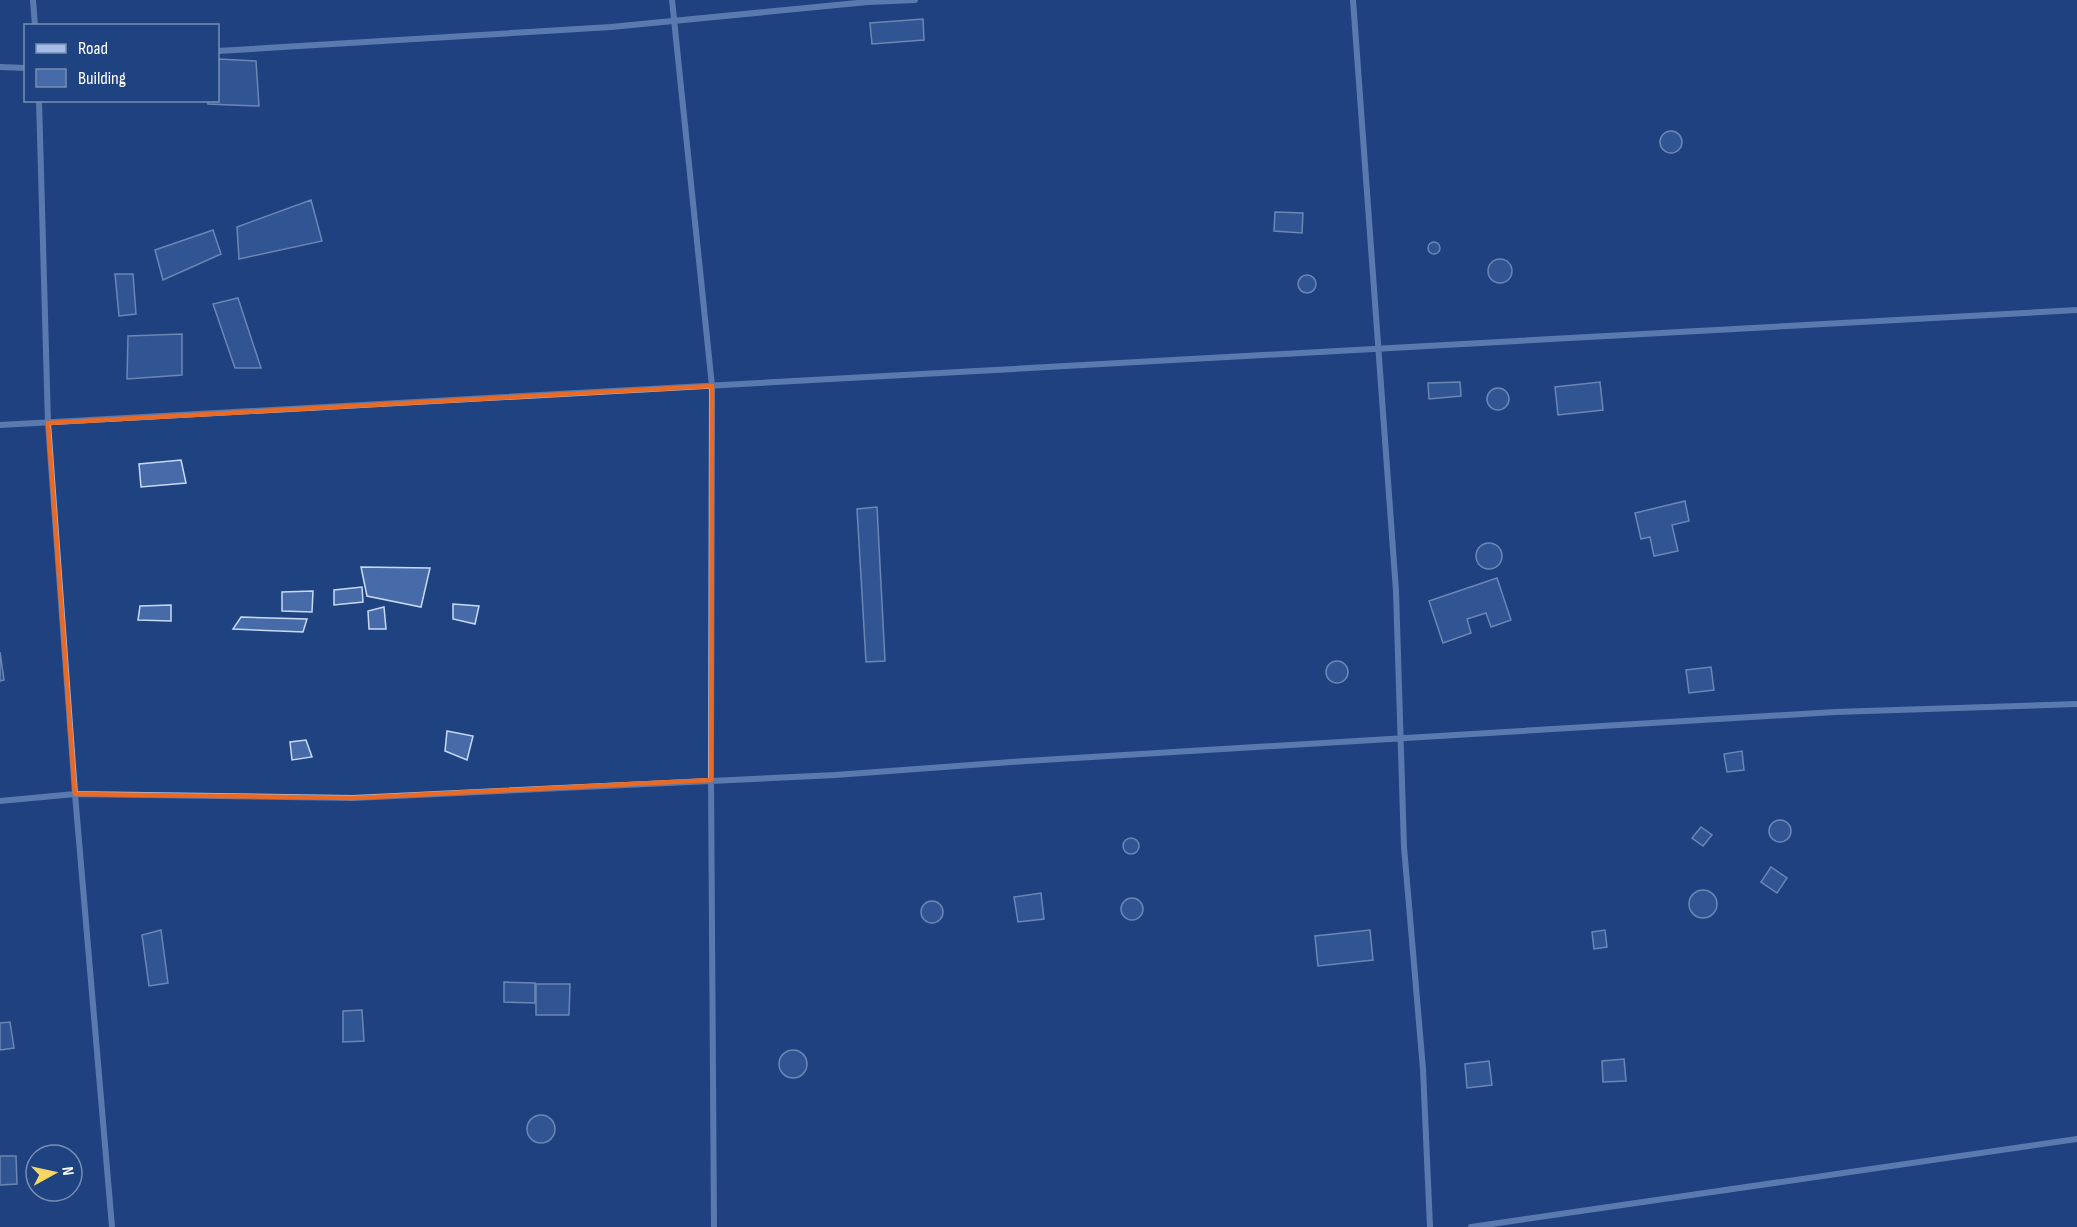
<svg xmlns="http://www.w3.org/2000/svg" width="2077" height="1227" viewBox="0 0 2077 1227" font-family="'Sofia Sans Condensed',sans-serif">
  <rect width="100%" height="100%" fill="#1f4280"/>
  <path fill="#476ba9" stroke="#c7d9f6" stroke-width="1.5" d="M923,19L924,40L872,44L870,23Z
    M218,59L256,61L259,106L208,104L207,100H218Z
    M1660 142a11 11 0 1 1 22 0a11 11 0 1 1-22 0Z
    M311,200L322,241L239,259L237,227Z
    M1275,212L1303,213L1302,233L1274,231Z
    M213,230L221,254L163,280L155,250Z
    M1428 248a6 6 0 1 1 12 0a6 6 0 1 1-12 0Z
    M1488 271a12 12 0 1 1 24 0a12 12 0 1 1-24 0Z
    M115,274H133L136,314L119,316Z
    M1298 284a9 9 0 1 1 18 0a9 9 0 1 1-18 0Z
    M238,298L261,368H235L213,304Z
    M182,334V375L127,379L128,336Z
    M1460,382L1461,396L1429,399L1428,383Z
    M1600,382L1603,410L1558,415L1555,387Z
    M1487 399a11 11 0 1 1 22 0a11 11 0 1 1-22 0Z
    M181,460L186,483L141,487L139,464Z
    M1685,501L1689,521L1672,525L1678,551L1654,556L1650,537L1641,539L1635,513Z
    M877,507L885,661L866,662L857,509Z
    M1476 556a13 13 0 1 1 26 0a13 13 0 1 1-26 0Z
    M361,567L430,568L421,607L367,596Z
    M1497,578L1511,620L1491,627L1486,613L1467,619L1471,633L1443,643L1429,601Z
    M362,587L363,602L334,605V590Z
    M313,591L312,612L282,611V592Z
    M453,604L479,606L475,624L453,619Z
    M171,605V621L138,620L140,606Z
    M384,607L386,629H369L368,611Z
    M241,617L307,619L303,632L233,629Z
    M0,652L4,680L0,681Z
    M1326 672a11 11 0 1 1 22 0a11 11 0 1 1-22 0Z
    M1711,667L1714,690L1689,693L1686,670Z
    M447,731L473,736L467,760L445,751Z
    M306,740L312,757L292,760L290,742Z
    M1742,751L1744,770L1727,772L1724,754Z
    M1769 831a11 11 0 1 1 22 0a11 11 0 1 1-22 0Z
    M1701,827L1712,835L1703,846L1692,838Z
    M1123 846a8 8 0 1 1 16 0a8 8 0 1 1-16 0Z
    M1771,867L1787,878L1777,893L1761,882Z
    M1689 904a14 14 0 1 1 28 0a14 14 0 1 1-28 0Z
    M1041,893L1044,919L1018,922L1014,897Z
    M1121 909a11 11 0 1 1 22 0a11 11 0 1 1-22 0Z
    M921 912a11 11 0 1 1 22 0a11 11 0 1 1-22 0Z
    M161,930L168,983L149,986L142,935Z
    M1370,930L1373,960L1318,966L1315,936Z
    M1605,930L1607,947L1594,949L1592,932Z
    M504,982L535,983V1003L504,1002Z
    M536,984H570L569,1015H536Z
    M362,1010L364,1041L343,1042V1011Z
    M10,1022L14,1048L0,1050V1023Z
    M779 1064a14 14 0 1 1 28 0a14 14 0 1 1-28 0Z
    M1624,1059L1626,1081L1603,1082L1602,1061Z
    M1489,1061L1492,1085L1467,1088L1465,1064Z
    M527 1129a14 14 0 1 1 28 0a14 14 0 1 1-28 0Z
    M0,1156H16L17,1184L0,1185Z"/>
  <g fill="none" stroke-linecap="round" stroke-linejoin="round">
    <path stroke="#a3bde8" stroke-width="6" d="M33,0L35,26
      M672,0L712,386L711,780L714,1227
      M1353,0L1396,591L1404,847L1423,1069L1430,1227
      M218,51L611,27L868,2L915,0
      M0,67L26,68
      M39,100L48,423L75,794L112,1227
      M0,425L2077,310
      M0,801L75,794L353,798L835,775L1026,761L1835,712L2077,704
      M1471,1227L2077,1139"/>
  </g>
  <path d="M0 0H2077V1227H0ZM712,386L711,780L353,798L75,794L48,423Z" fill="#1f4280" fill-opacity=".55" fill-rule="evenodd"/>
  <path fill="none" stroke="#ea6a24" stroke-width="4.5" stroke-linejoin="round" d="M712,386L711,780L353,798L75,794L48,423Z"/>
  <rect x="24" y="24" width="195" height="78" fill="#1f4280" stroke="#798eb3" stroke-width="1.5"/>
  <rect x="36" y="44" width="30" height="9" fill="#a3bde8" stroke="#798eb3" stroke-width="1.5"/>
  <text x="78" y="54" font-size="18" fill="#ffffff">Road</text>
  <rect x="36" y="69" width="30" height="18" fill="#476ba9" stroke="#798eb3" stroke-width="1.5"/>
  <text x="78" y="84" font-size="18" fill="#ffffff">Building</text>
  <g transform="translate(54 1173) rotate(82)"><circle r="28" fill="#1f4280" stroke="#798eb3" stroke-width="1.5"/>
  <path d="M0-4.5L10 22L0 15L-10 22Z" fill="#f6d763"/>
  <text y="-9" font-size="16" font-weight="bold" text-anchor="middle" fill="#ffffff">N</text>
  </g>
</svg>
